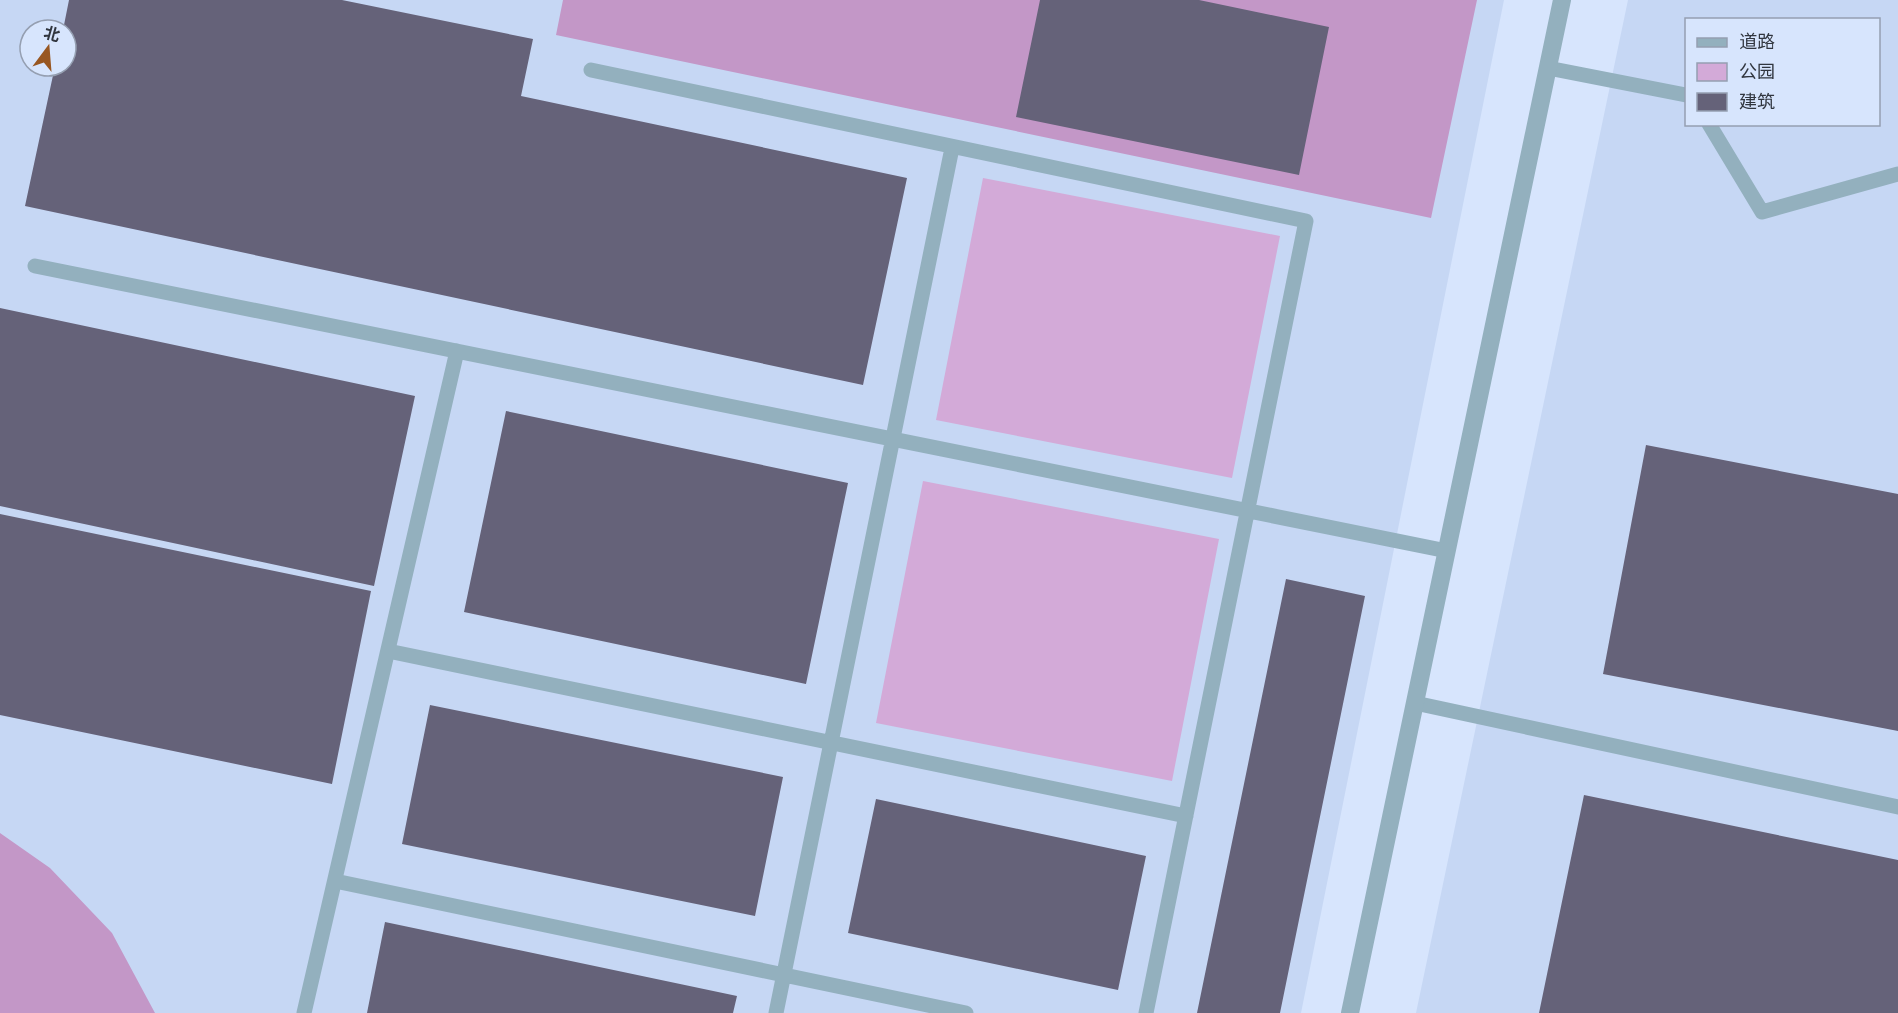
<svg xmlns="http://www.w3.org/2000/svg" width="1898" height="1013" viewBox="0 0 1898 1013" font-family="Helvetica,'Noto Sans SC',sans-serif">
  <rect width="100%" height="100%" fill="#d7e5fd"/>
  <path fill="#c6d7f4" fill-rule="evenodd" d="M0,0H1504L1301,1013H0ZM30,30H66V66H30Z
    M1628,0H1898V1013H1416ZM1686,20H1878V124H1686Z"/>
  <path fill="#d3aad8" d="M983,178L1280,236L1232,478L936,420Z
    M923,481L1219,539L1172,781L876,723Z"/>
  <path fill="#c397c7" d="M563,0H1477L1431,218L556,35Z
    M0,833L50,868L112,933L155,1013H0Z"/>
  <path fill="#656279" d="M69,0H342L533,39L521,96L907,178L863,385L25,206L55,66H66V30H63Z
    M1040,0H1199L1329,27L1299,175L1016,117Z
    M0,308L415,396L374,586L0,506Z
    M506,411L848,483L806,684L464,612Z
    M1646,445L1898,494V731L1603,674Z
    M0,514L371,591L332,784L0,715Z
    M1286,579L1365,596L1280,1013H1197Z
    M430,705L783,777L755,916L402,844Z
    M1584,795L1898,860V1013H1539Z
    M876,799L1146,856L1118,990L848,933Z
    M385,922L737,996L733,1013H367Z"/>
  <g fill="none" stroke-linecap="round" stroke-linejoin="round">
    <path stroke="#93b0be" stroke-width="15" d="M1548,68L1686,95
      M591,70L1306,221L1146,1013
      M1709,124L1762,212L1898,174
      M35,266L1447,551
      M388,651L1186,816
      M1415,703L1898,807
      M335,881L966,1013
      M304,1013L457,351
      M776,1013L952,148"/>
    <path stroke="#93b0be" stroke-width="18" d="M1350,1013L1562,0"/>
  </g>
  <rect x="1685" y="18" width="195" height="108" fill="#d7e5fd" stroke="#959fb1" stroke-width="1.5"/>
  <rect x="1697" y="38" width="30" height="9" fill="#93b0be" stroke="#959fb1" stroke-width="1.5"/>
  <text x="1739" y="48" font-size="18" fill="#31363f">道路</text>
  <rect x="1697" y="63" width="30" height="18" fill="#d3aad8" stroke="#959fb1" stroke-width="1.5"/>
  <text x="1739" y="78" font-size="18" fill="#31363f">公园</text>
  <rect x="1697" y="93" width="30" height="18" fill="#656279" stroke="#959fb1" stroke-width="1.5"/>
  <text x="1739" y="108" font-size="18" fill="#31363f">建筑</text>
  <g transform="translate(48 48) rotate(16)"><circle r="28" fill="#d7e5fd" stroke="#959fb1" stroke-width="1.5"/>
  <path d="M0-4.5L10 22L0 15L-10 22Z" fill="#985722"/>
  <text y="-9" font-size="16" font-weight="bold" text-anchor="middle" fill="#31363f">北</text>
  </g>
</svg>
